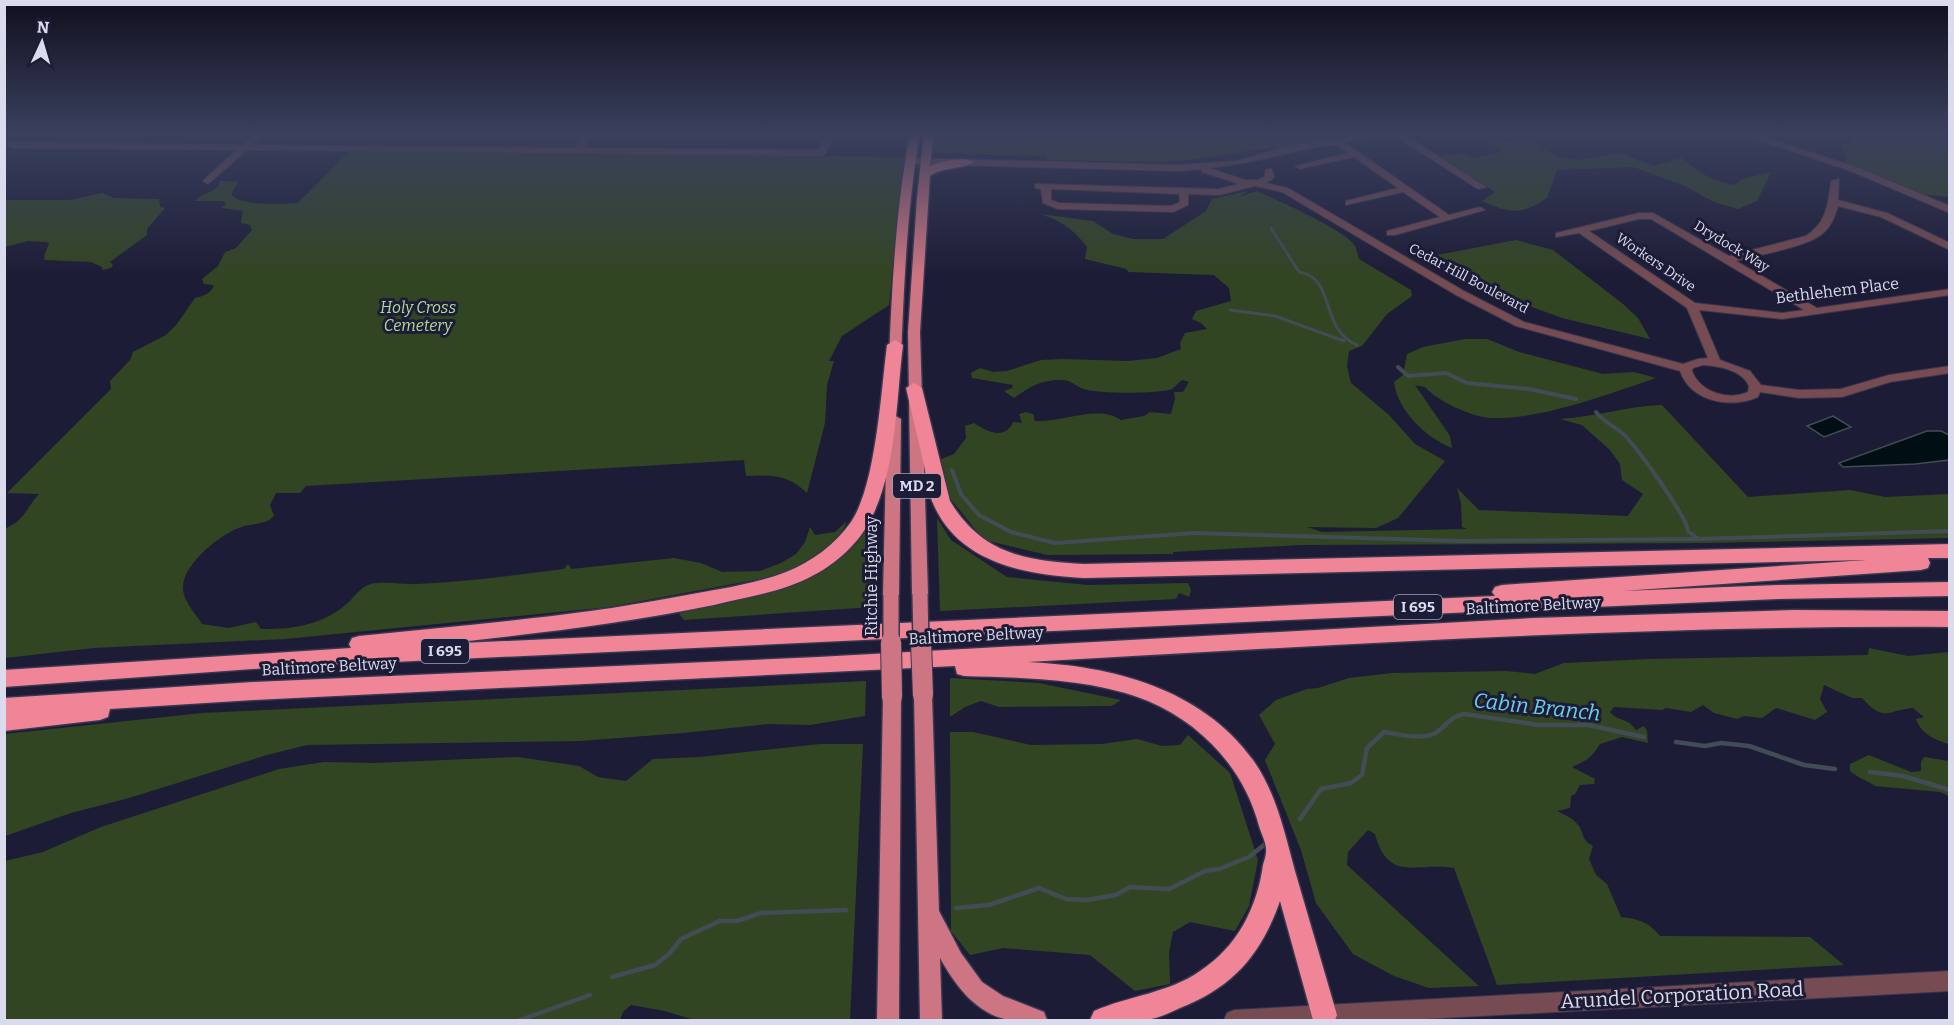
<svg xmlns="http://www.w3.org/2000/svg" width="1954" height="1025" viewBox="0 0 1954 1025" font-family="Bitter,serif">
  <rect width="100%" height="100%" fill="#1d1c36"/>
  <path fill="#324522" d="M934,133H1372L1190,160L1159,162L1048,160L1045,156L930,153Z
    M1860,133H1949V197L1919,194L1844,163L1847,158L1841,147L1843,144L1853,142L1851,135L1862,137Z
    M1477,135L1505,142L1525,136L1557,157L1580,160L1620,153L1654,166L1681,158C1705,175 1704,178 1734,185L1742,179L1771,172L1757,201L1738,209L1714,202L1683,185L1633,167L1557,170L1547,198C1520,216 1511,213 1482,201L1495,192L1436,156L1463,154L1477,158L1503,152Z
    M349,151L904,157L889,305L842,336L829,361H834L827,385L825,423L807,493C787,474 772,475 746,476L744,460L306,486L300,493H276L270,505L274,516C267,524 253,524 244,526C223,532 183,563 183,587C182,600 196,614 202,624L229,628L256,622L261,629C290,630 320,625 343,607C353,600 359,587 371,584C386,581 402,585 417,584C466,582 515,575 564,569L568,564L571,569L674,558L701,563L722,572L760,571L781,563L796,554L805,542L810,527L815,535L835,532L847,521C835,551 810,563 781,575L609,607L285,639L94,648L5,658L4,529C26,520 25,509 39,494L7,493L111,389L110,381L130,360L133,352L166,335L177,324L195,298C203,296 211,294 214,285L204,284L202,279L218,266L225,252L236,248L252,230L250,225L241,223L243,211L221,208L226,204L224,201H195C204,191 216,194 220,181L238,182L231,194C240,207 283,204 298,203Z
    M1248,191L1239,197L1257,191C1276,200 1346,230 1355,246C1357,250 1358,255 1359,259L1411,290L1412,296L1387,314L1362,346L1349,351L1347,366L1351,383L1389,415L1415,444L1445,461L1398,518L1376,528L1307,527L1322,532L1467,529L1462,527L1461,503L1457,488L1479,510L1628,516L1643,494L1622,480L1620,464L1610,450L1582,425L1560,419C1595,417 1628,406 1662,405L1748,497L1850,490L1885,497L1949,494V538L1703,543L1300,545L1173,552V554L1047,555L984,540L945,492L939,460L954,454L966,438L965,426L974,423C986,431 1005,441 1013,422L1022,423L1019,414L1026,412L1033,414L1035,421C1062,423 1097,404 1121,420L1144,416L1150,412L1171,414L1175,399L1174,392H1183L1189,382L1182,380C1179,382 1175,387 1172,389C1158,394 1098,394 1084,389C1075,386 1071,379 1060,380C1041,380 1029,387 1014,398L1004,391L1012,388L1013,385L972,378L971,373L980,368L993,372L1007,371L1041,360L1062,359L1128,361L1157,358L1181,349L1180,343L1185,333L1207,329L1201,323L1192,319L1196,311L1231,301L1229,288L1214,275L1129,272L1126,269L1085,259L1087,247C1073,229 1062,221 1040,214L1093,221L1113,234L1133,239H1163L1206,211L1212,199Z
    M102,193L114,198L159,199L160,207L165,208L147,229V235L110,262L113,265L111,268L102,270V267L91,262L44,260L45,253L49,244L47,242L28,241L5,247V200H70Z
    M1516,240L1553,250L1623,304L1638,318L1650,339L1562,318L1500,295L1487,287L1448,272L1432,256Z
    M1465,339H1487L1519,352L1603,374L1634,372L1656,378C1609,394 1540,420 1491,418C1472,417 1437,401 1425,387L1415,385L1450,436L1452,448C1425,437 1398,411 1394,382L1403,375L1407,354L1423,347Z
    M937,518L951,540L1007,577L1088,585L1188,583L1191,590L1189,597L1179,593L1176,599L940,611Z
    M873,528L872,607L684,620L679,614L690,609L820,573L857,543L863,533Z
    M1869,648L1908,656L1949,652V744C1935,740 1921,734 1916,719L1924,717L1913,708C1888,710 1884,723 1862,698H1852L1824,685L1820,699L1827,712L1815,720L1776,708L1762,718L1744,716L1737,719L1714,713L1703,705L1691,712L1666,708L1662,710L1614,707L1610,712C1618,722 1627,717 1636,730L1644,726L1647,731L1648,743L1622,737L1600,744C1590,759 1589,759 1572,767L1595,779L1594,784L1580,785L1575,794L1571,796L1570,808L1557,811C1565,815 1573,818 1579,826C1584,834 1582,841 1593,846L1589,859L1596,875L1607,884L1621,917C1638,919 1649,922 1660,936L1810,937L1844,965L1497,985L1454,868C1416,862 1388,883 1375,834L1368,830L1348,852L1347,865L1479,986L1429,988L1394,976L1353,954L1316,903L1301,850L1265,760L1275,744L1259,715L1276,700L1307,689L1318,688L1349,678L1392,673L1507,671L1535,674L1564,663L1649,659L1868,655Z
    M950,678L1039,683L1121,700L1112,706L999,707L981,701L965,707L950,717Z
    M866,681L865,716L810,725L768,724L683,733L580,741L307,745L267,755L129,798L71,813L5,836V734L202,713Z
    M950,732H973L1031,745L1102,744L1137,739L1162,746L1180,745L1188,735L1230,773L1258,860L1249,906L1235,931L1190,922L1173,932L1169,952L1170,984L1135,991L1090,955L1003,948L970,955L951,931Z
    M820,744H863L850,1020H694L665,1011L631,1005L623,1012L620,1020H5V861L43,852L101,827L279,769L324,762L374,763L518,757L579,766L598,777L626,781L653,759L700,757Z
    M1869,755L1911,772L1921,771V762L1924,757L1949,761V796L1940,792L1875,786C1867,780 1858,778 1850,771V764Z"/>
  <path fill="#000f14" stroke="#414c55" stroke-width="1.5" d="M1833,416L1851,427L1824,437L1807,426Z
    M1927,431H1941L1949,435V460L1915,464L1843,467L1839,463Z"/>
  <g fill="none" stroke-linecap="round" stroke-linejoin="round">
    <path stroke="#414c55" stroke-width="3" d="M1271,228L1299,272C1336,277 1319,329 1357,345
      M1230,310L1275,316L1344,341"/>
    <path stroke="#414c55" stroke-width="4" d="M1398,367L1408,376L1446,373L1467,383L1529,389L1576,399
      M1596,412C1604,422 1612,425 1621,432C1634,442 1688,519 1688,531L1697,538
      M952,470L961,494L979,515L1011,532L1055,543L1194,533L1461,541L1698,539L1950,531"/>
    <path stroke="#414c55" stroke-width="4.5" d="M1676,742L1705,746L1721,743L1749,746L1804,765L1835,769
      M1870,772L1903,776L1950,790
      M1300,819L1321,789L1351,783L1362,775L1367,748L1384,732C1398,734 1424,741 1437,732C1447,725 1450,717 1464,714L1539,725H1588L1644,737
      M956,908L989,905L1039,888L1066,899L1087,900L1116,895L1130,887L1169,889L1205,871L1219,869L1249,857L1264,845
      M612,977L655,965L669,954L681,939L720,921H737L761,913L846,910
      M520,1020L590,995"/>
    <g stroke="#373750" stroke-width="2">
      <path id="minor" d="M255,133H264L252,145L575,148L583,133H592L584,148L819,150L827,133H835L826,153L822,156L247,150L208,184L203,181L205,179L236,150L11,148L7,145L11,142L242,145Z
        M1370,133H1402L1486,187L1478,189L1392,134L1344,142L1449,215L1480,207L1485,210L1395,235H1387V231L1440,217L1403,192L1346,205V201L1398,188L1354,157L1300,169L1295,166L1348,153L1335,144C1292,151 1251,164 1209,168L1245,180H1258L1264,177L1266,169H1272L1274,178L1266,183L1288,188L1464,291L1524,322L1683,364L1698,359L1708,358L1687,308L1579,233L1556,237V233L1639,213H1653L1729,256L1806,236C1827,222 1828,204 1831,181L1839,179L1838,200L1887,213L1950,243V250L1881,217L1838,206C1835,217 1831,227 1822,234C1807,247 1757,255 1736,261L1817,308L1950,289V295L1782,319L1699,310L1720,360L1750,371L1761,385L1799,390L1841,389L1889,375L1950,366V373L1890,382L1842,397L1799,398L1760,392L1758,397C1730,409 1691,402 1680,371L1516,326L1456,295L1282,192L1255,186L1219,195L1188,194V205L1173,212L1058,209L1043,203L1041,189L1035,188V184L1219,189L1239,184L1202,172L1201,169L1180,171L910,164L905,161L910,158L1180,165L1237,161L1292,145ZM1051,189L1179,194L1180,202L1171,206L1059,203L1051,200ZM1639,219H1651L1804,310L1782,313L1695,303L1589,231ZM1703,365C1719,366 1742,370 1749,386L1748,392C1728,401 1700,392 1692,371L1693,368Z
        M1738,133H1752L1859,168L1950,206V213L1853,172Z
        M1950,971V991L1406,1020H1224L1227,1013L1234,1010Z"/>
    </g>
    <g stroke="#373750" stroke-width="3">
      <path id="major" d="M910,133H920C907,207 904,284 901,359L895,363L889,359C892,284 896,207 910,133Z
        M924,133H934L930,166C940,161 966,156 974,162C962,170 945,166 930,176L920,332L928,594L926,598H914L912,594L908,332L917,198Z
        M894,415L901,419L899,595L897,599L891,601L885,599L883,595L887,419Z
        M923,688L929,690L932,695L939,911L961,953L982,982L1003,996L1044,1012L1047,1020C1035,1020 1020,1023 1009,1020C976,1014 955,985 940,958L942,1020H920L914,695L917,690Z
        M892,690L898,692L901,697L899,1020H877L883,697L886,692Z"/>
    </g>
    <g stroke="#373750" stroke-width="3">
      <path id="highway" d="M895,340L903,345C896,402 897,467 871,519C859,543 837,563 814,575C783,592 747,597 714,605C623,624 531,634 440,644L1495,596L1492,592L1495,587L1502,585L1866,560L1084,578C1025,575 957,563 932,501C928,490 926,476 924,465C918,439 912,414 906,388L914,383L922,388L950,501C982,554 1026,561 1084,564L1950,544V558H1928L1930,563L1928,568L1921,570L1622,591L1778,585L1950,582V596L1778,599L1288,620L267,668L4,687V670L351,648L349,644L352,638L359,636C465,625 571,617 676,597C712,590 752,585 786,572C811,562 835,545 851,522C876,485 881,391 887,345Z
        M1794,610L1950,611V627C1642,625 1335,645 1028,662C1112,666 1201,688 1253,760C1276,792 1285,834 1295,871C1309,919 1323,967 1337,1015L1335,1020H1313L1280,901C1261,955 1233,987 1180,1008C1169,1013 1157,1019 1145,1020C1128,1023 1108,1020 1090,1020L1094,1011C1128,996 1169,993 1200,971C1237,947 1257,908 1263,865C1264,861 1266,856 1266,852C1267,844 1261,833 1259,826C1244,769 1202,724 1148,701C1091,678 1025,678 964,676L957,674L955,666L253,700L110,709L108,717L100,720L4,731V698L253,682L818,657L1534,618Z"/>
    </g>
    <use href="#minor" fill="#764b51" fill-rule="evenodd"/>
    <use href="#major" fill="#cd7583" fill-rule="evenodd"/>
    <use href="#highway" fill="#ef8597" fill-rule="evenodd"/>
    <g stroke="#373750" stroke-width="18" stroke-linecap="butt">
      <path id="major-bridge-far1" d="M920,594L921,644
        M891,595V644"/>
    </g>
    <g stroke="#373750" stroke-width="22" stroke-linecap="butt">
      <path id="major-bridge" d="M891,642L892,697
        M921,642L923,695"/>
    </g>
    <use href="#major-bridge-far1" stroke="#cd7583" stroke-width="15"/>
    <use href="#major-bridge" stroke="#cd7583" stroke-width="20"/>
  </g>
  <linearGradient id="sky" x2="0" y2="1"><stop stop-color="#100f1e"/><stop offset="0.48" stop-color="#3a405d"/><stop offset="1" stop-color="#3a405d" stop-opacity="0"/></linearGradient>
  <rect width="1954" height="277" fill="url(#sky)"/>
  <g text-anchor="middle" stroke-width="6" stroke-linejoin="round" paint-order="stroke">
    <g font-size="14" fill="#dadbed" stroke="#1d1c36">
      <text transform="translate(1732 246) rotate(31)" y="5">Drydock Way</text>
      <text transform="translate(1656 262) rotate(34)" y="5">Workers Drive</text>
      <text transform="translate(1469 278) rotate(28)" y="5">Cedar Hill Boulevard</text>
    </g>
    <g fill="#1d1c36" stroke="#a1a2b6" stroke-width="1.5">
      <rect x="893" y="474" width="48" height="24" rx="4.5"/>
      <rect x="1394" y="595" width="48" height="24" rx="4.5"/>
      <rect x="421" y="639" width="48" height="24" rx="4.5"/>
    </g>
    <g font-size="15" font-weight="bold" fill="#dadbed">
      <text x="917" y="491">MD 2</text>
      <text x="1418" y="612">I 695</text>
      <text x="445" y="656">I 695</text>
    </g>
    <g font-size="16" fill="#dadbed" stroke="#1d1c36">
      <text transform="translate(1837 290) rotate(-7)" y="6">Bethlehem Place</text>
      <text transform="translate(871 576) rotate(-90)" y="6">Ritchie Highway</text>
      <text transform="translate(1533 605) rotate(-3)" y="6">Baltimore Beltway</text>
      <text transform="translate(976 635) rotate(-3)" y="6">Baltimore Beltway</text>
      <text transform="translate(329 666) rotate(-3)" y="6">Baltimore Beltway</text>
    </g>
    <g font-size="16" font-style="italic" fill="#b3da96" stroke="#1d1c36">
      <text x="418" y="313">Holy Cross<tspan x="418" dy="18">Cemetery</tspan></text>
    </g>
    <g font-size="20" fill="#dadbed" stroke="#1d1c36">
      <text transform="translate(1682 995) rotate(-3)" y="7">Arundel Corporation Road</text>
    </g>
    <g font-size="21" font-style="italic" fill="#6ccfe9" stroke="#1d1c36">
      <text transform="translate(1537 707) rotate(6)" y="7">Cabin Branch</text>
    </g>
  </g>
  <rect width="1954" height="1025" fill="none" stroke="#dadbed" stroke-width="12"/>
  <g transform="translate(42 42) rotate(4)" stroke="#1d1c36" stroke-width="4.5" paint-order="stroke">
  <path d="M0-4.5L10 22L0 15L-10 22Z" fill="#dadbed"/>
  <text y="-9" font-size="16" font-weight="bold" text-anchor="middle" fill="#dadbed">N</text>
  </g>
</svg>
